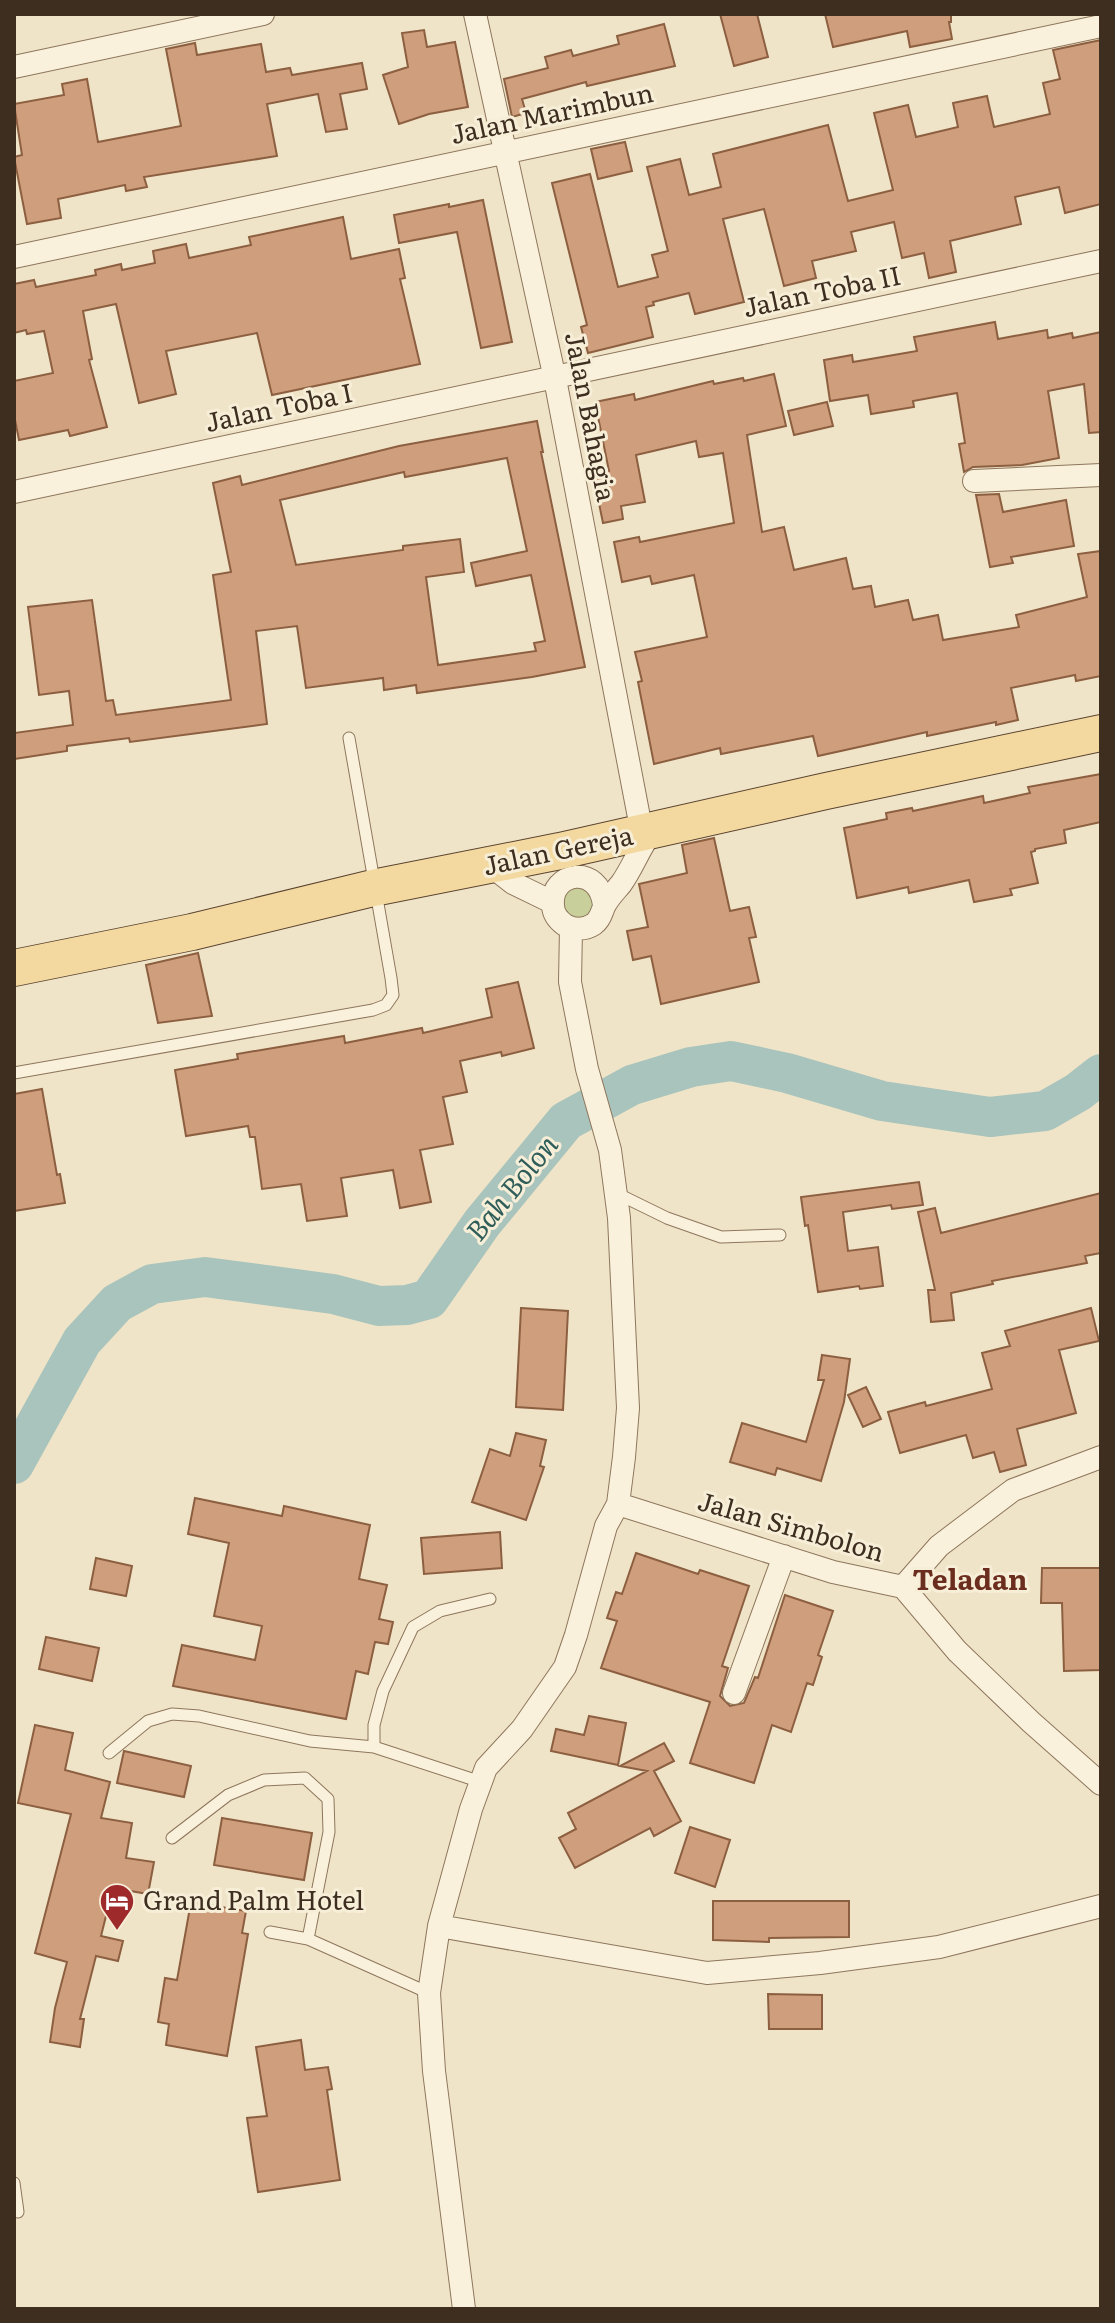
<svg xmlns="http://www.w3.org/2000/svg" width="1115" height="2323" viewBox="0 0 1115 2323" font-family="Literata,serif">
  <rect width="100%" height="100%" fill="#f0e4c8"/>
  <path fill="#c9cf9b" d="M570,880L602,901L575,927L555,895Z"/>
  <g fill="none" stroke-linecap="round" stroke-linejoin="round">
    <path stroke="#a9c4bc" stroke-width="40" d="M14,1464L82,1341L117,1303L152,1284L205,1277L333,1294L379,1306L407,1305L429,1299L482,1223L566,1121L632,1085L691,1067L731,1061L787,1073L882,1101L990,1117L1045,1111L1078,1092L1101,1074"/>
  </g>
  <path fill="#cf9f7d" stroke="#8d5f41" stroke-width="2" fill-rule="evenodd" d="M720,14H757L768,57L734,66Z
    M825,14H951V22H949L952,39L910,47L907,31L833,47Z
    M664,24L675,66L587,86L586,82L522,99L526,113L512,117L504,79L548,68L545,57L571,50L573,56L619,44L617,36Z
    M424,30L427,47L455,42L468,107L429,114L399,124L383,75L408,67L402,33Z
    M1101,40V204L1065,213L1059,187L1015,197L1021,224L950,241L956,272L929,278L924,253L902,258L894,222L851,232L856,251L812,261L816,278L784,286L764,209L723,219L744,302L695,314L689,293L653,302L654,305L646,307L653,337L588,353L581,327L587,325L552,183L590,174L618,287L658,277L652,255L668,251L647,167L680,159L689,195L721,187L713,154L828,125L848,201L893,190L874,113L908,105L916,137L958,127L953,103L987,96L994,127L1050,114L1043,83L1060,79L1053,50Z
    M195,43L197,55L261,44L266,72L290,68L292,75L362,63L367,89L340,94L347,129L326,132L318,94L267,104L277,156L144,177L147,187L126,191L125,185L58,199L61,218L27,224L14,157L22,155L14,104L64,95L62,84L87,79L98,142L181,126L166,49Z
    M625,142L632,171L598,179L591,149Z
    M483,200L512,342L481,348L457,232L399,243L394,215L449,204V207Z
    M343,217L351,259L399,249L405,278L400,279L420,364L272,395L257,333L166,351L176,394L139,403L116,304L83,311L92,359L89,360L107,427L70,436L68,430L19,440L14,415V381L53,373L44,331L27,334L26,330L14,333V284L34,280L36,287L96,275L95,270L121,264L122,270L155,263L153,251L186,244L189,258L251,245L249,237Z
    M995,322L998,339L1047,330L1048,338L1072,333L1073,338L1101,332V432L1089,433L1084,384L1048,391L1059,458L1022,465L973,467L964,472L959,444L965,443L957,393L913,401L914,407L871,414L868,395L830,401L824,360L852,355L853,362L917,351L914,337Z
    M774,374L786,426L747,435L762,532L784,527L794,570L846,558L853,589L871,586L875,607L908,600L913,620L938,615L943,640L1019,627L1016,615L1087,597L1078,554L1101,551V676L1076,681L1075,675L1011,688L1018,720L996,725V722L927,736V732L818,756L813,736L721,754L720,748L654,764L638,682L642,681L635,652L707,637L694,575L652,584L650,576L622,582L614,542L639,537L640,542L734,523L723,453L699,457L696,441L636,455L645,502L621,506L623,519L603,523L593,474L609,471L595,402L634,394L635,400L713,381L714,384L743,378L744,381Z
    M827,402L833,426L794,435L788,411Z
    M537,421L543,452H541L585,667L532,677L417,693L416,685L384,690L383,678L306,688L297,626L256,631L267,724L130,742L129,738L67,746V751L14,759V733L73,725L69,691L39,695L28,607L92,600L106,701L113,700L116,715L231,700L213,575L231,572L213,483L240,476L242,485L399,446ZM507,458L527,551L471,563L476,586L531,575L545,641L534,643L536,651L438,665L426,577L464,572L460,539L403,546V550L296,565L280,500L404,472L405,477Z
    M999,494L1003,512L1066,500L1074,546L1011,557L1013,563L990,567L976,495Z
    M1101,774V822L1064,830L1066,843L1035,849V851L1031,852L1038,883L1010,889L1012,895L974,902L969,880L909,893L908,887L857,898L844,828L887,819L886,813L912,808L913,811L983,796L984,803L1030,793L1028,787Z
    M714,838L730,911L749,907L756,937L749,938L759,982L661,1004L651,956L633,960L627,931L648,927L639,884L687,873L682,845Z
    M198,953L212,1016L158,1023L146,965Z
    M518,982L534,1048L502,1056L501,1052L460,1061L467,1092L443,1097L453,1144L420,1150L431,1202L400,1208L393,1170L341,1178L347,1216L307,1221L301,1184L262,1189L255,1137H250L248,1126L186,1136L175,1070L238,1059L237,1054L344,1036L345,1043L422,1028L423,1033L492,1017L486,989Z
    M42,1089L57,1175L60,1174L65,1203L14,1211V1094Z
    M919,1182L923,1205L892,1209L891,1205L843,1212L848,1251L878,1247L883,1286L860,1289L859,1286L818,1292L808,1225L805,1226L801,1197Z
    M1101,1193V1253L1085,1256L1087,1263L992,1281L993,1284L951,1293L954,1320L931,1322L928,1290H935L918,1212L935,1208L941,1233Z
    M521,1308L568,1311L563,1410L516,1407Z
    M1091,1308L1099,1341L1059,1350L1076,1413L1017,1429L1026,1465L1000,1472L994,1452L973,1458L966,1435L900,1453L888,1412L925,1402L926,1406L992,1389L982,1353L1010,1346L1005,1331Z
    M822,1355L850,1359L844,1402L821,1481L777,1468L775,1475L730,1462L742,1423L806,1442L824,1380H818Z
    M866,1387L881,1419L863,1427L848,1395Z
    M516,1433L546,1440L540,1466L544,1467L526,1520L472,1502L490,1449L510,1456Z
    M195,1498L282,1516L284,1506L370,1525L359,1579L387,1585L379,1619L393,1622L388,1644L375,1642L368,1674L356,1671L346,1719L173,1686L182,1645L255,1660L262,1626L214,1616L229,1543L188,1534Z
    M500,1532L502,1568L424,1574L421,1538Z
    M636,1553L698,1574L700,1570L749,1586L722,1666L728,1668L720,1696L730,1706L744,1703L755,1677L758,1678L785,1595L833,1611L818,1655L822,1657L813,1685L807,1683L791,1732L772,1725L754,1783L690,1763L710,1702L601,1668L617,1621L607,1618L616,1592L622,1594Z
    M96,1558L132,1566L126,1596L90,1589Z
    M1042,1568H1101V1670L1064,1671L1062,1603H1041Z
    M46,1637L99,1648L92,1681L39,1669Z
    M589,1716L626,1723L618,1765L551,1751L556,1729L584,1735Z
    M35,1725L73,1733L65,1770L110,1782L101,1818L132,1823L126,1858L154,1862L148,1894L113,1888L101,1936L123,1941L118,1961L96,1956L80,2019H84L80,2047L50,2042L55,2008L67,1962L35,1953L71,1814L18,1803Z
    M664,1743L674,1761L654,1771L681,1821L654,1836L650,1828L575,1868L559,1838L576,1829L568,1813L647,1771L620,1766Z
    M124,1751L191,1766L184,1797L117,1783Z
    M222,1818L312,1833L304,1880L214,1865Z
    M690,1827L730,1840L715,1887L675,1873Z
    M713,1901H849V1937L769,1938V1942L713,1940Z
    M191,1902L246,1911L242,1933L248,1934L227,2056L166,2045L169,2024L158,2022L165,1978L177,1980Z
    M768,1994L822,1995V2029H769Z
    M301,2040L305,2070L328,2067L332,2089L327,2090L340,2180L258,2192L247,2118L267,2116L256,2047Z"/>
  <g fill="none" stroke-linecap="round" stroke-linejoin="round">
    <g stroke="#8d765c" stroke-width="13">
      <path id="service" d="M14,1073L373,1010L386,1005L393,995L391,978L349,738
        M616,1193L667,1218L721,1237L780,1235
        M374,1747V1725L383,1691L413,1627L440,1611L490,1599
        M109,1753L148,1721L172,1714L199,1716L310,1741L374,1747L481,1782
        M172,1838L228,1795L264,1780L305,1778L328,1799L329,1832L308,1939
        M270,1932L308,1939L429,1993
        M14,2183L18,2212"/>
    </g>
    <g stroke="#8d765c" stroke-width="24">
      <path id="minor" d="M475,14L555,379L642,833
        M14,67L263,14
        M14,257L1101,26
        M974,481L1101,475
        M14,492L1101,261
        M490,865L513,883L552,902
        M604,905C599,863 550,872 553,905C553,913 558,920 565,925C574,930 585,930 594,924C602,918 601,911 606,903C610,896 616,890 621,884C633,867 640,847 652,831
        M618,1504L833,1572L903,1587L939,1546L1013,1490L1101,1457
        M903,1587L957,1651L1031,1722L1101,1784
        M734,1693L784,1556
        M439,1926L707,1973L820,1963L939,1947L1101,1906
        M464,2309L434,2071L429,1993L439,1926L471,1809L486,1768L522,1729L565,1667L576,1635L606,1526L618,1504L624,1457L628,1408L619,1218L610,1150L587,1069L570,982L571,928"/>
    </g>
    <g stroke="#5b4430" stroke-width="38">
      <path id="primary" d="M14,968L192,932L373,888L560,851L826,791L1101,733"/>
    </g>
    <use href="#service" stroke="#faf1dc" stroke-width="11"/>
    <use href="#minor" stroke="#faf1dc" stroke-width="22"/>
    <use href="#primary" stroke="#f3d9a0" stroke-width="36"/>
  </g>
  <defs>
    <g id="hotel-pin" transform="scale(1.8)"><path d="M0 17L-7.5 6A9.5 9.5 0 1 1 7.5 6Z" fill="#9e2a2b" stroke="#f7eed8"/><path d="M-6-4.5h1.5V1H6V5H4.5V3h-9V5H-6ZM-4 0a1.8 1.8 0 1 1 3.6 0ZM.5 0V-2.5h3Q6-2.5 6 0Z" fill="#fff"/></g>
  </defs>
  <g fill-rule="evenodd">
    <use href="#hotel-pin" x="117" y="1901"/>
  </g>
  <g text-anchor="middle" stroke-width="6" stroke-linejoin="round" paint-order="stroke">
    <g font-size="26" fill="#3d2e20" stroke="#f7eed8">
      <text transform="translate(552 114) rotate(-12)" y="9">Jalan Marimbun</text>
      <text transform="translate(822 292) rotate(-12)" y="9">Jalan Toba II</text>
      <text transform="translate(279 408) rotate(-12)" y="9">Jalan Toba I</text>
      <text transform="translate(590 417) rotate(79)" y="9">Jalan Bahagia</text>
      <text transform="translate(558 851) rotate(-12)" y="9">Jalan Gereja</text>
      <text transform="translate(791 1527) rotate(16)" y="9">Jalan Simbolon</text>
    </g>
    <g font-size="26" fill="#3d2e20" stroke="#f7eed8" text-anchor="start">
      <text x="143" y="1910">Grand Palm Hotel</text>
    </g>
    <g font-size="28" font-style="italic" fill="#2f5d5a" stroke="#f7eed8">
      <text transform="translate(512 1188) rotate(-51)" y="10">Bah Bolon</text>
    </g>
    <g font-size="28" font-weight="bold" fill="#6b2e1e" stroke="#f7eed8">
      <text x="970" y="1590">Teladan</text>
    </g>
  </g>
  <rect width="1115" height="2323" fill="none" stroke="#3d2e20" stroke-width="32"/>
</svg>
